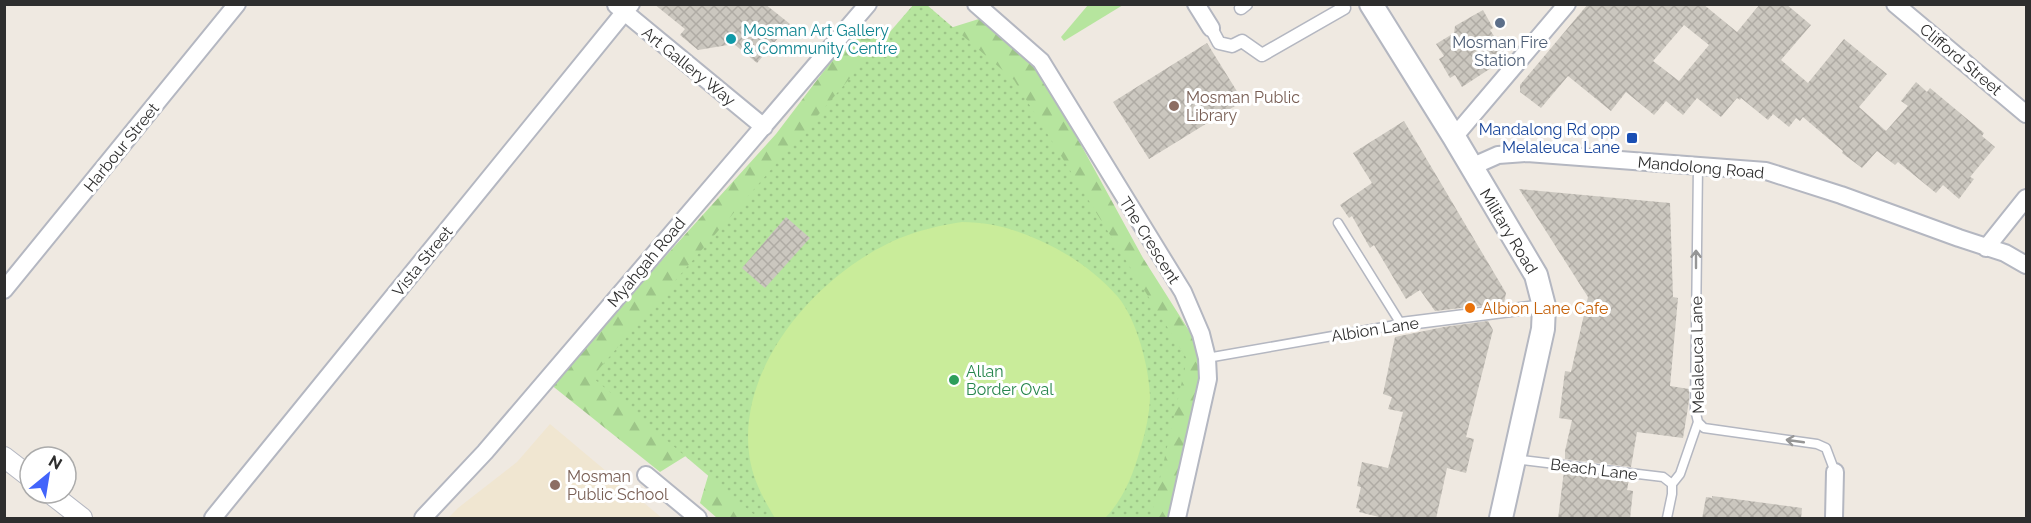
<svg xmlns="http://www.w3.org/2000/svg" width="2031" height="523" viewBox="0 0 2031 523" font-family="Raleway,sans-serif">
  <defs>
    <pattern id="forest-firs" width="22" height="20" patternUnits="userSpaceOnUse" patternTransform="scale(1.5)"><rect width="22" height="20" fill="#b6e59e"/><path d="M5 1l3.5 6h-7zM16 11l3.5 6h-7z" fill="#9dc588"/></pattern>
    <pattern id="park-dots" width="8" height="8" patternUnits="userSpaceOnUse" patternTransform="scale(1.5)"><rect width="8" height="8" fill="#b6e59e"/><path d="M2 2h.1M6 6h.1" fill="none" stroke="#9dc588" stroke-width="1.8" stroke-linecap="round"/></pattern>
    <pattern id="building-cross-hatch" width="8" height="8" patternUnits="userSpaceOnUse" patternTransform="scale(1.5)"><rect width="8" height="8" fill="#cbc7bf"/><path d="M0 0l8 8M0 8l8-8" fill="none" stroke="#afaba4"/></pattern>
  </defs>
  <rect width="100%" height="100%" fill="#efe9e1"/>
  <path fill="#f0e6d1" d="M550,424L662,518H448L458,508L517,462Z"/>
  <path fill="#b6e59e" d="M1088,5H1123L1064,41L1061,37Z"/>
  <path fill="url(#forest-firs)" d="M982,18L1030,61L1051,90L1143,258L1214,370L1180,518H1127L950,28Z
    M855,30L886,35L902,61L713,439L660,472L550,384L776,134Z
    M711,466L771,518H717L700,503Z"/>
  <path fill="url(#park-dots)" d="M914,4L927,5L1014,80L1187,359L1151,518H758L592,377Z"/>
  <path fill="#c9ec9a" d="M962,222C991,222 1014,229 1041,241C1070,254 1097,273 1118,297C1137,320 1149,367 1150,396C1150,413 1145,434 1140,450C1133,475 1123,500 1105,518H775C764,500 754,482 750,460C734,367 819,272 900,238C920,230 941,225 962,222Z"/>
  <path fill="url(#building-cross-hatch)" fill-rule="evenodd" d="M654,4H765L790,24L757,63L734,44L698,50L680,35L685,29Z
    M1588,4H1703L1737,32L1760,4H1786L1811,25L1781,60L1808,83L1844,39L1887,74L1859,107L1886,131L1908,106L1901,101L1916,82L1927,92L1930,88L1984,133L1982,136L1995,147L1970,177L1974,179L1959,199L1943,185L1936,193L1898,162L1895,165L1877,151L1862,168L1842,153L1843,151L1803,117L1800,121L1796,118L1789,127L1773,114L1768,120L1741,98L1740,100L1737,98L1721,117L1697,98L1683,115L1666,101L1654,115L1626,92L1611,111L1568,76L1541,108L1520,92V85ZM1684,25L1709,45L1679,81L1653,61Z
    M1483,10L1493,28L1490,30L1508,57L1462,87L1455,75L1450,78L1439,59L1444,56L1436,44L1454,33L1455,26Z
    M1207,43L1243,101L1149,159L1113,102Z
    M1404,121L1506,293L1504,303L1435,311L1420,290L1406,299L1374,245L1370,248L1352,216L1349,218L1340,205L1372,183L1353,153Z
    M1519,189L1670,203L1673,297L1678,298L1670,386L1689,389V401L1683,438L1637,432L1631,467L1565,459V451L1572,420L1559,418L1565,371L1571,372L1588,297Z
    M786,217L810,238L765,288L742,268Z
    M1488,321L1493,330L1466,437L1474,439L1466,473L1447,468L1436,519H1387L1359,512L1360,509L1356,508L1361,487L1357,486L1362,462L1388,468L1403,412L1388,409L1392,397L1383,394L1395,337L1444,327Z
    M1564,471L1629,479L1627,490L1633,491L1630,519H1558Z
    M1712,496L1802,508L1801,519H1702L1706,497L1712,498Z"/>
  <g fill="none" stroke-linecap="round" stroke-linejoin="round">
    <g stroke="#b4b7c1" stroke-width="11">
      <path id="service" d="M1698,166L1695,409L1698,422L1704,428L1817,444L1826,448L1835,472
        M1207,358L1401,324L1338,223
        M1514,459L1663,477L1672,484
        M1667,518L1672,494V484L1680,474L1698,422"/>
    </g>
    <g stroke="#b4b7c1" stroke-width="15">
      <path id="pedestrian" d="M1241,8L1246,4
        M1211,28L1219,43L1232,46L1242,41L1262,55L1344,8
        M1401,324L1544,306"/>
    </g>
    <g stroke="#b4b7c1" stroke-width="20">
      <path id="minor" d="M976,4L1041,61L1183,292L1201,334L1207,358L1208,379L1177,518
        M1196,4L1211,28
        M1895,4L2026,114
        M616,5L764,127
        M1454,137L1567,4
        M1471,167L1498,155L1527,153L1766,171L1841,195L1959,238L2005,253L2026,265
        M1986,248L2026,198
        M4,290L237,4
        M646,475L698,518
        M213,518L631,4
        M423,518L485,452L868,4
        M1834,518L1835,472"/>
    </g>
    <g stroke="#b4b7c1" stroke-width="22">
      <path id="tertiary" d="M4,457L30,477
        M50,493L82,518"/>
    </g>
    <g stroke="#b4b7c1" stroke-width="26">
      <path id="secondary" d="M1371,4L1454,137L1536,275L1544,306L1543,329L1501,518"/>
    </g>
    <use href="#service" stroke="#fff" stroke-width="8"/>
    <use href="#pedestrian" stroke="#fff" stroke-width="12"/>
    <use href="#minor" stroke="#fff" stroke-width="16"/>
    <use href="#tertiary" stroke="#fff" stroke-width="20"/>
    <use href="#secondary" stroke="#fff" stroke-width="22"/>
  </g>
  <defs><path id="oneway-shaft" d="M-6 0H5M1.5-3L5.5 0L1.5 3" fill="none" stroke-width="1.6" stroke-linecap="round" stroke-linejoin="round" transform="scale(1.5)"/></defs>
  <g stroke="#969696">
    <use href="#oneway-shaft" transform="translate(1696 259) rotate(-90)"/>
    <use href="#oneway-shaft" transform="translate(1795 441) rotate(-172)"/>
  </g>
  <circle fill="#5c6f8a" stroke="#fff" stroke-width="2" cx="1500" cy="23" r="6"/>
  <circle fill="#0f9aa8" stroke="#fff" stroke-width="2" cx="731" cy="39" r="6"/>
  <g fill="#8d6e63" stroke="#fff" stroke-width="2">
    <circle cx="1174" cy="106" r="6"/>
    <circle cx="555" cy="485" r="6"/>
  </g>
  <rect fill="#1a4fb4" stroke="#fff" stroke-width="2" x="1626" y="132" width="12" height="12" rx="3"/>
  <circle fill="#e8710a" stroke="#fff" stroke-width="2" cx="1470" cy="308" r="6"/>
  <circle fill="#2e9e5b" stroke="#fff" stroke-width="2" cx="954" cy="380" r="6"/>
  <g text-anchor="middle" stroke-width="6" stroke-linejoin="round" paint-order="stroke">
    <g font-size="16" fill="#0d838f" stroke="#fff" text-anchor="start">
      <text x="743" y="36">Mosman Art Gallery<tspan x="743" dy="18">&amp; Community Centre</tspan></text>
    </g>
    <g font-size="16" fill="#4e5e75" stroke="#fff">
      <text x="1500" y="48">Mosman Fire<tspan x="1500" dy="18">Station</tspan></text>
    </g>
    <g font-size="16" fill="#2e2e2e" stroke="#fff">
      <text transform="translate(1961 59) rotate(40)" y="6">Clifford Street</text>
      <text transform="translate(689 66) rotate(39)" y="6">Art Gallery Way</text>
      <text transform="translate(121 147) rotate(-51)" y="6">Harbour Street</text>
      <text transform="translate(1701 167) rotate(5)" y="6">Mandolong Road</text>
      <text transform="translate(1509 231) rotate(59)" y="6">Military Road</text>
      <text transform="translate(1150 240) rotate(58)" y="6">The Crescent</text>
      <text transform="translate(422 261) rotate(-51)" y="6">Vista Street</text>
      <text transform="translate(646 262) rotate(-50)" y="6">Myahgah Road</text>
      <text transform="translate(1375 329) rotate(-9)" y="6">Albion Lane</text>
      <text transform="translate(1697 355) rotate(-91)" y="6">Melaleuca Lane</text>
      <text transform="translate(1594 469) rotate(7)" y="6">Beach Lane</text>
    </g>
    <g font-size="16" fill="#785e54" stroke="#fff" text-anchor="start">
      <text x="1186" y="103">Mosman Public<tspan x="1186" dy="18">Library</tspan></text>
      <text x="567" y="482">Mosman<tspan x="567" dy="18">Public School</tspan></text>
    </g>
    <g font-size="16" fill="#164399" stroke="#fff" text-anchor="end">
      <text x="1620" y="135">Mandalong Rd opp<tspan x="1620" dy="18">Melaleuca Lane</tspan></text>
    </g>
    <g font-size="16" fill="#c56008" stroke="#fff" text-anchor="start">
      <text x="1482" y="314">Albion Lane Cafe</text>
    </g>
    <g font-size="16" fill="#27864d" stroke="#fff" text-anchor="start">
      <text x="966" y="377">Allan<tspan x="966" dy="18">Border Oval</tspan></text>
    </g>
  </g>
  <rect width="2031" height="523" fill="none" stroke="#2e2e2e" stroke-width="12"/>
  <g transform="translate(48 475) rotate(30)"><circle r="28" fill="#ffffff" stroke="#ababab" stroke-width="1.5"/>
  <path d="M0-4.5L10 22L0 15L-10 22Z" fill="#4264fb"/>
  <text y="-9" font-size="16" font-weight="bold" text-anchor="middle" fill="#2e2e2e">N</text>
  </g>
</svg>
